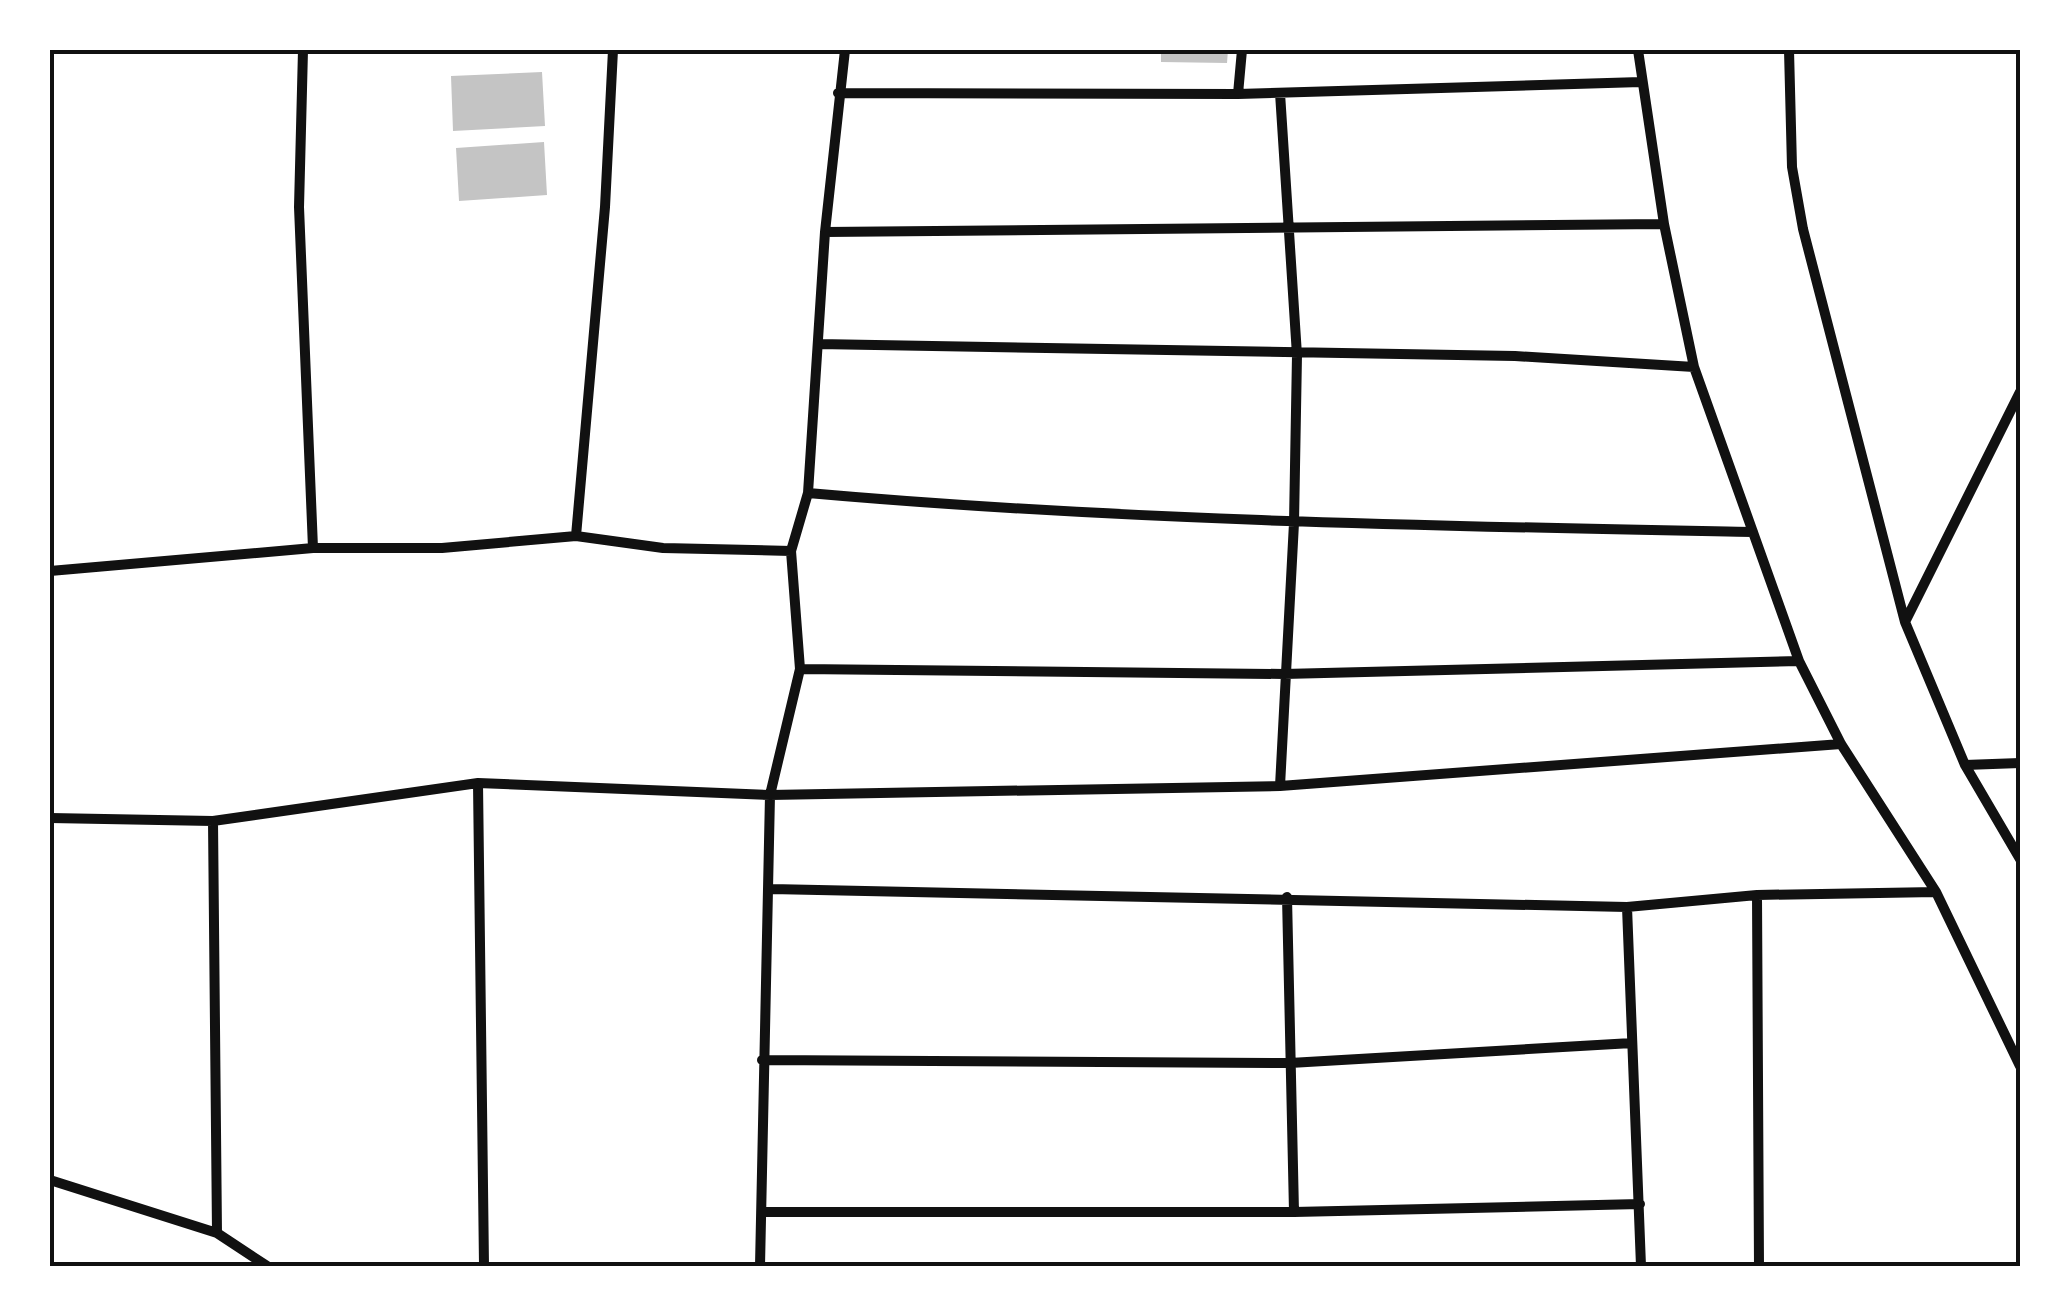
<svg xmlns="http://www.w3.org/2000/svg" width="2070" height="1316" viewBox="0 0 2070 1316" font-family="'Space Grotesk',sans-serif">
  <rect width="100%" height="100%" fill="#fff"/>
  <path fill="#c4c4c4" d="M1161,50H1228L1227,63L1161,62Z
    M542,72L545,126L453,131L451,76Z
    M544,142L547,195L459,201L456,148Z"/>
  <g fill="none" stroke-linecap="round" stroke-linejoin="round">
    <path stroke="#111" stroke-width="10" d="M303,50L299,207L313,548
      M1638,50L1664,224L1694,367L1799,661L1841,744L1936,892L2020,1066
      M1789,50L1792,167L1803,229L1905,622L1965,765L2020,859
      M838,93L1238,94L1641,82
      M1238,94L1242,50
      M825,232L1664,224
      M818,344L1515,356L1694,367
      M808,493C1123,521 1437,526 1753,532
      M576,536L605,207L613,50
      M50,571L313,548H442L576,536L663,548L791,551
      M1905,622L2020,392
      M800,669L1284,674L1799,661
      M1965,765L2020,763
      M478,783L484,1266
      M1280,786L1294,523L1297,355L1280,93
      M50,818L213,821L478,783L770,795L1280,786L1841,744
      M213,821L217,1233
      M771,889L1627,907L1757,895L1936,892
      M1757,895L1759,1266
      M1287,897L1294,1212
      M1627,907L1641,1266
      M762,1060L1290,1063L1632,1043
      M50,1180L217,1233L267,1266
      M763,1212H1294L1640,1204
      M760,1266L770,795L800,669L791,551L808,493L825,232L845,50"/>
  </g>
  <rect width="2070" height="1316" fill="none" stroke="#ffffff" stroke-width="105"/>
  <rect x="52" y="52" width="1966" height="1212" fill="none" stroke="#111" stroke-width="4"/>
</svg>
